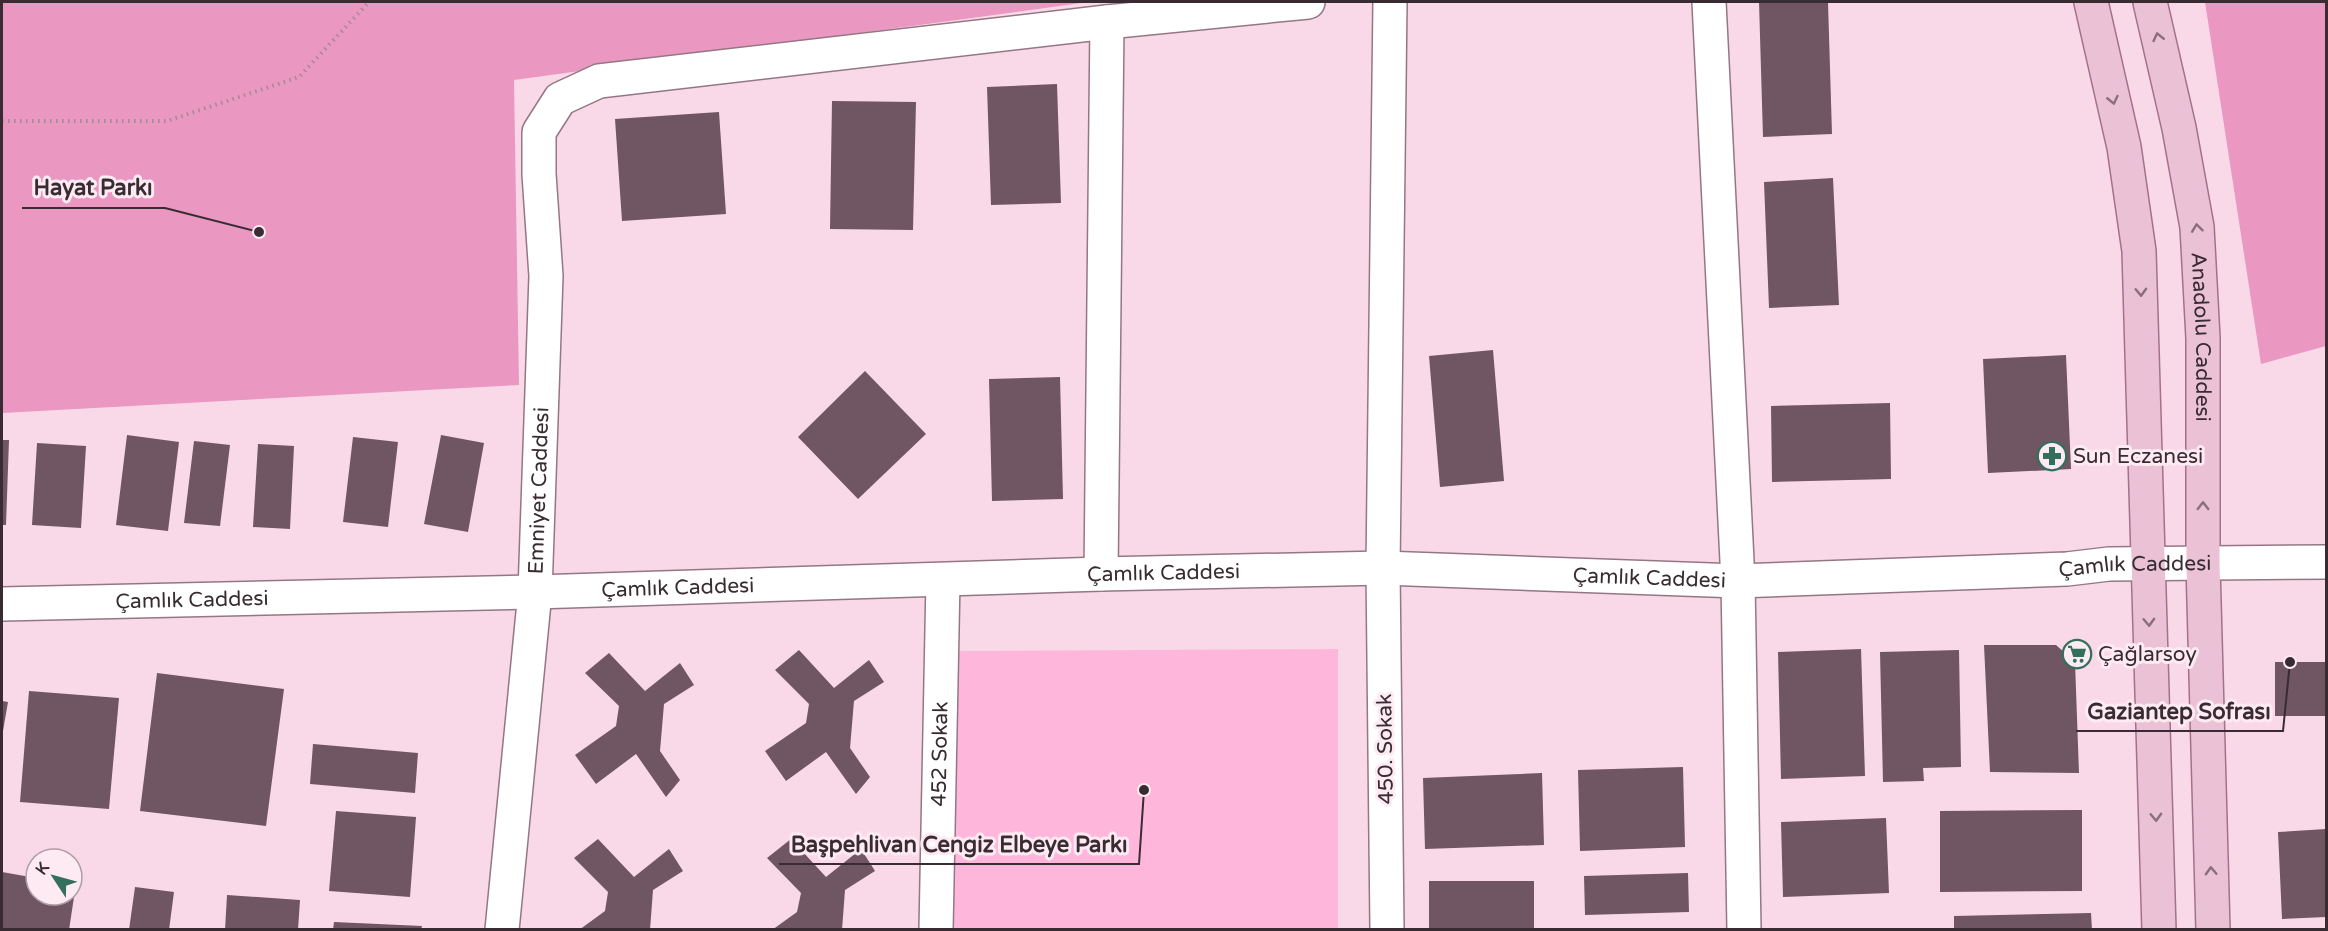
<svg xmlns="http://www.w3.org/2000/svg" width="2328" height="931" viewBox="0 0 2328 931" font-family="'Varela Round',sans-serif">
  <rect width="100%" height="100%" fill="#f9d9e8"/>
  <path fill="#feb7da" d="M1338,649V929L949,930V651Z"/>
  <path fill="#ea97c2" d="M2,2H1089L514,80L519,385L2,413Z
    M2205,2H2326V346L2261,364Z"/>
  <path fill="#705562" d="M1759,2H1828L1832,134L1763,137Z
    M1057,84L1061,203L991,205L987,87Z
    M832,101L916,102L913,230L830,229Z
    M719,112L726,214L622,221L615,119Z
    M1833,178L1839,305L1769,308L1764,182Z
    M1493,350L1504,481L1440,487L1429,356Z
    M2066,355L2071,469L1988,473L1983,359Z
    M865,371L926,434L858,499L798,437Z
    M1060,377L1063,499L992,501L989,379Z
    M1890,403L1891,479L1772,482L1771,406Z
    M127,435L179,442L168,531L116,525Z
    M441,435L484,443L468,532L424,524Z
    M353,437L398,442L388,527L343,522Z
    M2,440H9L6,525H2Z
    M194,441L230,445L220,526L184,523Z
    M37,443L86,446L81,528L32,525Z
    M258,444L294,446L290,529L253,527Z
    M1984,645H2056L2075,662L2079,773L1990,772Z
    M1861,649L1865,776L1781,779L1778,652Z
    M799,650L834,688L869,660L884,682L854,701L850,748L870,777L856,794L826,752L786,781L765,751L806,723L809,704L775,670Z
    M1959,650L1961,767L1923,768L1924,781L1883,782L1880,652Z
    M609,653L645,691L680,663L694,685L664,704L660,751L680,780L666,797L636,754L596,784L575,755L616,726L619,706L585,673Z
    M2275,662H2326V716H2275Z
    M157,673L284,689L266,826L140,811Z
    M29,691L119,698L109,809L20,802Z
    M2,701L8,702L3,731H2Z
    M313,744L418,753L415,793L310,784Z
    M1683,767L1685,847L1580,851L1578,770Z
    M1542,773L1544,845L1425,849L1423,778Z
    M2082,810V891L1940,892V811Z
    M336,811L416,817L410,897L329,891Z
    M1886,818L1889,893L1783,897L1781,822Z
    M2326,829V917L2282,919L2278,832Z
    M598,839L634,877L669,849L683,871L653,890L650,930H579L605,911L608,892L574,858Z
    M791,839L826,877L861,849L875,871L845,890L842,930H772L797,912L801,893L767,858Z
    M2,872L36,878V895H72V884H76L69,930H2Z
    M1688,873L1689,912L1585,915L1584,876Z
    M1429,881H1534V930H1429Z
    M135,887L174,892L169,930H129Z
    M227,895L300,900L298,930H225Z
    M2091,913L2092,930H1954V916Z
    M334,922L422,926L421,930H333Z"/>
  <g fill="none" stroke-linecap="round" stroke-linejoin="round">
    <g stroke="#947784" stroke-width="36">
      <g id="minor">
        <path d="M1709,2L1738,581L1744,930"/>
        <path d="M1101,574L1107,22"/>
        <path id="s1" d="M2,604L535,592L1101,574L1383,568L1738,581L2067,569L2109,564L2326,562"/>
        <path id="s2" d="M502,930L535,592L546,276L539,174V132L560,99L599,81L1107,22L1308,2"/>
        <path id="s3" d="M936,930L943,580"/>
        <path d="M1387,930L1383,568L1390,2"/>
      </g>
    </g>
    <g stroke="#a3728a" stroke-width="36">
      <g id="major">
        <path d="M2091,2L2124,147L2139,251L2159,930"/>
        <path id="s4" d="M2150,2L2179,128L2197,227L2203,338V565L2213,930"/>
      </g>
    </g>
    <path stroke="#a28b96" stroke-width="4" stroke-dasharray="1.5 4.5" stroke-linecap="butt" d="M2,121H167L299,77L369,2"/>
    <use href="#minor" stroke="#fff" stroke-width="33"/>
    <use href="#major" stroke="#ebc1d6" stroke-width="33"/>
  </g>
  <defs><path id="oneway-chevron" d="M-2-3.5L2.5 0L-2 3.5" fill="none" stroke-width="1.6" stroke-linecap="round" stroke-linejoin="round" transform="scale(1.5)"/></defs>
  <g stroke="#896f7c">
    <use href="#oneway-chevron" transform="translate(2158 37) rotate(-103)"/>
    <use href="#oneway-chevron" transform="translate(2113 100) rotate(77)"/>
    <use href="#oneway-chevron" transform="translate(2197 228) rotate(-97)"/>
    <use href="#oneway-chevron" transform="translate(2141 292) rotate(88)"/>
    <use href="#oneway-chevron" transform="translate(2203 506) rotate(-90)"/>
    <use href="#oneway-chevron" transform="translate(2149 622) rotate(88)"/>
    <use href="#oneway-chevron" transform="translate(2156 817) rotate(88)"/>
    <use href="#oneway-chevron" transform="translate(2211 871) rotate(-92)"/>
  </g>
  <defs>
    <g id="pharmacy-ring" transform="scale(1.5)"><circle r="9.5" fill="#feeaf3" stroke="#33705b" stroke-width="1.5"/><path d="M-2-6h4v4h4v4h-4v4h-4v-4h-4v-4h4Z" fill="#33705b"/></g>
    <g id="supermarket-ring" transform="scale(1.5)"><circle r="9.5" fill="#feeaf3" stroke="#33705b" stroke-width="1.5"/><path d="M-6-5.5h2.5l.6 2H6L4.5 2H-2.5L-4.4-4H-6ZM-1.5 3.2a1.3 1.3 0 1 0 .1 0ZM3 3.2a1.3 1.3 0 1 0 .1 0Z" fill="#33705b"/></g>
  </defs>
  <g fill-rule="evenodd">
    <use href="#pharmacy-ring" x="2052" y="456"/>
    <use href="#supermarket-ring" x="2077" y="654"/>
  </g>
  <g text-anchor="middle" stroke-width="6" stroke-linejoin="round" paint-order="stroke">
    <g font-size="21" fill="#382c32" stroke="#feeaf3">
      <text dy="7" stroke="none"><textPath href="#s4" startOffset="340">Anadolu Caddesi</textPath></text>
      <text dy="7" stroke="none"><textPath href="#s2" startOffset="441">Emniyet Caddesi</textPath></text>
      <text dy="7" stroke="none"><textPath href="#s1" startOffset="2134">Çamlık Caddesi</textPath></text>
      <text dy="7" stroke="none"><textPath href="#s1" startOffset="1162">Çamlık Caddesi</textPath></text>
      <text dy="7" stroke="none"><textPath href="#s1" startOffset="1648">Çamlık Caddesi</textPath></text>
      <text dy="7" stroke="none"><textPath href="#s1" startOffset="676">Çamlık Caddesi</textPath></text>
      <text dy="7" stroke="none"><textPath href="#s1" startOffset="190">Çamlık Caddesi</textPath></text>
      <text transform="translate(1385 749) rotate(-91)" y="7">450. Sokak</text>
      <text dy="7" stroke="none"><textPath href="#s3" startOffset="176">452 Sokak</textPath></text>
    </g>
    <g font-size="21" fill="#382c32" stroke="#feeaf3" text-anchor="start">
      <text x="2073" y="463">Sun Eczanesi</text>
      <text x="2098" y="661">Çağlarsoy</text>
    </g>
  </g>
  <path fill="none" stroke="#382c32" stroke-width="2" d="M259 232L165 208H22M2290 662L2283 731H2076M1144 790L1139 864H779"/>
  <g fill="#382c32" stroke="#feeaf3" stroke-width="2">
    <circle cx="259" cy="232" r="6"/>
    <circle cx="2290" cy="662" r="6"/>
    <circle cx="1144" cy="790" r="6"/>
  </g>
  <g font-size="22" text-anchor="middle" font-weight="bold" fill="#382c32" stroke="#feeaf3" stroke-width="6" stroke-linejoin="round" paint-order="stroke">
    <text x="93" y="195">Hayat Parkı</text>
    <text x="2179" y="719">Gaziantep Sofrası</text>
    <text x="959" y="852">Başpehlivan Cengiz Elbeye Parkı</text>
  </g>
  <rect width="2328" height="931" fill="none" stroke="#382c32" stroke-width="6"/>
  <g transform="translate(54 877) rotate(306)"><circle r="28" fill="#feeaf3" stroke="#af9ea6" stroke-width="1.5"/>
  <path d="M0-4.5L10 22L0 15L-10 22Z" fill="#33705b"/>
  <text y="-9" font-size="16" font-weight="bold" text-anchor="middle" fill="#382c32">K</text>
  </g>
</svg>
